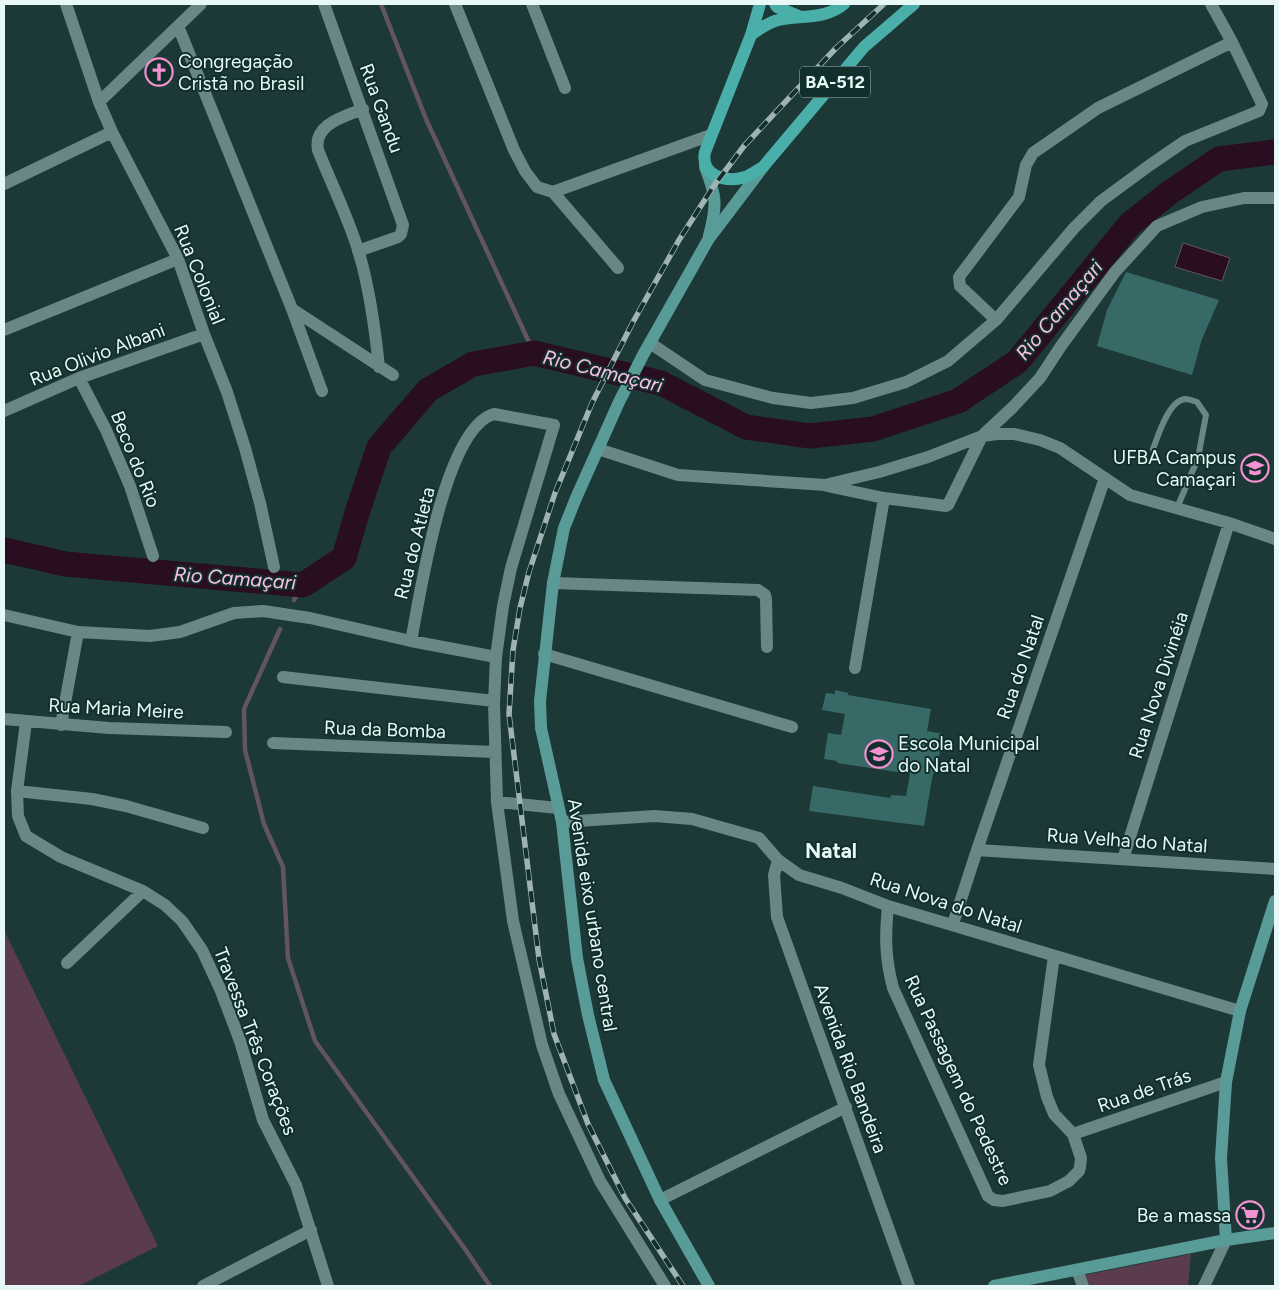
<svg xmlns="http://www.w3.org/2000/svg" width="1279" height="1290" viewBox="0 0 1279 1290" font-family="Figtree,sans-serif">
  <rect width="100%" height="100%" fill="#1c3937"/>
  <path fill="#5a3c4e" d="M4,930L158,1246L79,1286H4Z
    M1191,1254L1188,1286H1090L1085,1275Z"/>
  <path fill="#290d20" stroke="#625460" d="M1183,243L1230,258L1222,281L1175,267Z"/>
  <g fill="none" stroke-linecap="round" stroke-linejoin="round">
    <path stroke="#625460" stroke-width="4.5" d="M381,4L426,119L534,353
      M294,600L303,585
      M280,629L244,709L245,750L264,824L283,867L288,958L315,1041L465,1249L490,1286"/>
    <path stroke="#290d20" stroke-width="25" d="M4,550L65,564L303,585L344,558L357,513L379,447L428,390L473,364L534,353L661,383L746,427L810,436L873,429L958,401L1017,362L1130,224L1169,193L1219,159L1275,152"/>
  </g>
  <path fill="#376a67" d="M1126,272L1219,300L1202,339L1192,375L1097,346L1107,310Z
    M835,690L848,693V695L931,709L927,731L943,734L936,774L933,773L924,826L809,811L813,786L890,798L891,795L906,796L910,774L837,763V761L824,759L828,733L841,735L845,714L822,710L826,693L835,694Z"/>
  <g fill="none" stroke-linecap="round" stroke-linejoin="round">
    <path stroke="#698885" stroke-width="6" d="M1153,449C1158,436 1169,400 1185,399C1189,399 1194,401 1197,402L1206,415L1198,458L1177,508"/>
    <path stroke="#698885" stroke-width="12" d="M66,4L99,102L112,132L178,259L204,334L227,392L245,448L260,503L274,567
      M324,4L403,225L401,234L398,237L358,251
      M455,4L514,150L525,171L537,187L553,192
      M532,4L565,88
      M178,26L292,309L322,391
      M99,102L201,4
      M363,109C344,117 313,124 318,150C331,183 349,219 359,253C370,290 375,328 379,367
      M4,184L112,132
      M553,192L711,135
      M553,192L618,268
      M292,309L393,375
      M996,320L960,286L959,277L1019,197L1026,165L1033,153L1098,108L1232,42
      M4,330L178,259
      M650,343L705,380L773,398L811,403L853,398L906,382L948,361L996,320L1074,228L1101,201L1150,165L1185,141L1259,111L1262,104L1232,42L1211,4
      M79,378L106,430L130,486L153,556
      M4,411L79,378L204,334
      M598,449L678,475L825,485L879,472L928,457L982,436L997,434H1014L1040,440L1060,448L1130,495L1229,523L1275,539
      M827,486L884,498L946,506L948,505L982,436L1013,407L1040,378L1061,346L1115,272L1157,226L1202,207L1244,198H1275
      M553,583L758,590L765,595L766,599L767,647
      M4,615L78,632L150,636L180,632L234,613L263,611L310,618L411,641L496,657
      M411,641C420,596 444,428 494,414L554,425L511,568L503,606L496,657L494,704L497,802L513,921L542,1045L559,1094L600,1181L665,1286
      M544,654L792,727
      M855,668L884,498
      M283,677L494,701
      M4,719L109,728L226,732
      M26,722L17,791L18,816L26,836L61,857L143,891L165,905L182,921L202,950L221,991L240,1041L263,1120L296,1185L328,1286
      M61,725L78,632
      M273,743L495,752
      M17,791L92,799L126,806L203,828
      M497,802L558,808
      M562,822L655,816L692,819L759,838L778,860L799,875L842,888L888,906L1240,1011
      M977,850L1275,869
      M1123,859L1229,523
      M778,860L774,875L777,917L909,1286
      M888,906C885,937 885,957 893,988L988,1196L994,1200L1003,1201L1050,1191L1069,1181L1079,1171L1080,1167L1081,1158L1073,1134L1054,1114L1047,1097L1039,1065L1054,956
      M953,924L977,850L1105,478
      M67,963L143,891
      M1073,1134L1226,1082
      M660,1200L846,1107
      M1077,1270L1083,1286
      M203,1286L311,1230
      M1204,1286L1226,1240"/>
    <path stroke="#599c97" stroke-width="12" d="M705,167C717,197 717,205 709,236
      M1226,1240L1221,1158L1226,1082L1240,1011L1275,901
      M709,1286L660,1200L604,1080L588,1015L577,958L562,822L541,728L540,701L553,583L564,528L576,498L619,402L643,355L708,240L763,167
      M994,1286L1226,1240L1275,1233"/>
    <path stroke="#4aafa9" stroke-width="12" d="M760,4L751,35L705,152C700,176 726,183 745,177C751,175 757,170 763,167L864,47L914,4
      M775,4L777,7L801,17
      M751,35C759,29 766,24 775,21C799,14 824,21 844,4"/>
    <g stroke="#9eb3b2" stroke-width="5.5">
      <path id="rail" d="M683,1286L625,1198L588,1124L554,1034L539,959L509,714L513,650L520,608L529,572L555,493L592,403L633,322L679,240L713,187L744,146L836,48L884,4"/>
    </g>
    <use href="#rail" stroke="#112f2c" stroke-width="4" stroke-dasharray="11" stroke-linecap="butt"/>
  </g>
  <defs>
    <g id="church-ring" transform="scale(1.4375)"><circle r="9.5" fill="#112f2c" stroke="#f591d1" stroke-width="1.5"/><path d="M-1.2-6h2.4v3.5h3.3v2.4h-3.3V6h-2.4V-.1h-3.3v-2.4h3.3Z" fill="#f591d1"/></g>
    <g id="university-ring" transform="scale(1.4375)"><circle r="9.5" fill="#112f2c" stroke="#f591d1" stroke-width="1.5"/><path d="M0-5L7-2L0 1L-7-2ZM-4 1L0 2.5L4 1V4Q0 6-4 4Z" fill="#f591d1"/></g>
    <g id="school-ring" transform="scale(1.4375)"><circle r="9.5" fill="#112f2c" stroke="#f591d1" stroke-width="1.5"/><path d="M0-5L7-2L0 1L-7-2ZM-4 1L0 2.5L4 1V4Q0 6-4 4Z" fill="#f591d1"/></g>
    <g id="supermarket-ring" transform="scale(1.4375)"><circle r="9.5" fill="#112f2c" stroke="#f591d1" stroke-width="1.5"/><path d="M-6-5.5h2.5l.6 2H6L4.5 2H-2.5L-4.4-4H-6ZM-1.5 3.2a1.3 1.3 0 1 0 .1 0ZM3 3.2a1.3 1.3 0 1 0 .1 0Z" fill="#f591d1"/></g>
  </defs>
  <g fill-rule="evenodd">
    <use href="#church-ring" x="159" y="72"/>
    <use href="#university-ring" x="1255" y="468"/>
    <use href="#school-ring" x="879" y="754"/>
    <use href="#supermarket-ring" x="1250" y="1215"/>
  </g>
  <g text-anchor="middle" stroke-width="4" stroke-linejoin="round" paint-order="stroke">
    <rect fill="#112f2c" stroke="#a8bcba" stroke-width="1" x="800" y="66.5" width="70" height="31" rx="4"/>
    <g font-size="18" font-weight="bold" fill="#e8f8f7">
      <text x="835" y="88">BA-512</text>
    </g>
    <g font-size="19" fill="#e8f8f7" stroke="#112f2c" text-anchor="start">
      <text x="178" y="68">Congregação<tspan x="178" dy="22">Cristã no Brasil</tspan></text>
      <text x="1236" y="464" text-anchor="end">UFBA Campus<tspan x="1236" dy="22">Camaçari</tspan></text>
      <text x="898" y="750">Escola Municipal<tspan x="898" dy="22">do Natal</tspan></text>
      <text x="1231" y="1222" text-anchor="end">Be a massa</text>
    </g>
    <g font-size="19" fill="#e8f8f7" stroke="#112f2c">
      <text transform="translate(382 108) rotate(70)" y="7">Rua Gandu</text>
      <text transform="translate(200 274) rotate(68)" y="7">Rua Colonial</text>
      <text transform="translate(97 354) rotate(-21)" y="7">Rua Olivio Albani</text>
      <text transform="translate(136 459) rotate(68)" y="7">Beco do Rio</text>
      <text transform="translate(414 543) rotate(-76)" y="7">Rua do Atleta</text>
      <text transform="translate(1020 667) rotate(-71)" y="7">Rua do Natal</text>
      <text transform="translate(1158 685) rotate(-72)" y="7">Rua Nova Divinéia</text>
      <text transform="translate(116 708) rotate(3)" y="7">Rua Maria Meire</text>
      <text transform="translate(385 729) rotate(2)" y="7">Rua da Bomba</text>
      <text transform="translate(1127 840) rotate(4)" y="7">Rua Velha do Natal</text>
      <text transform="translate(946 902) rotate(18)" y="7">Rua Nova do Natal</text>
      <text transform="translate(593 915) rotate(81)" y="7">Avenida eixo urbano central</text>
      <text transform="translate(256 1041) rotate(69)" y="7">Travessa Três Corações</text>
      <text transform="translate(851 1068) rotate(70)" y="7">Avenida Rio Bandeira</text>
      <text transform="translate(959 1080) rotate(65)" y="7">Rua Passagem do Pedestre</text>
      <text transform="translate(1144 1090) rotate(-19)" y="7">Rua de Trás</text>
    </g>
    <g font-size="20" font-style="italic" fill="#fec0e6" stroke="#112f2c">
      <text transform="translate(1059 310) rotate(-50)" y="7">Rio Camaçari</text>
      <text transform="translate(603 371) rotate(14)" y="7">Rio Camaçari</text>
      <text transform="translate(235 578) rotate(4)" y="7">Rio Camaçari</text>
    </g>
    <g font-size="21" font-weight="bold" fill="#e8f8f7" stroke="#112f2c">
      <text x="831" y="858">Natal</text>
    </g>
  </g>
  <rect width="1279" height="1290" fill="none" stroke="#e8f8f7" stroke-width="10"/>
</svg>
